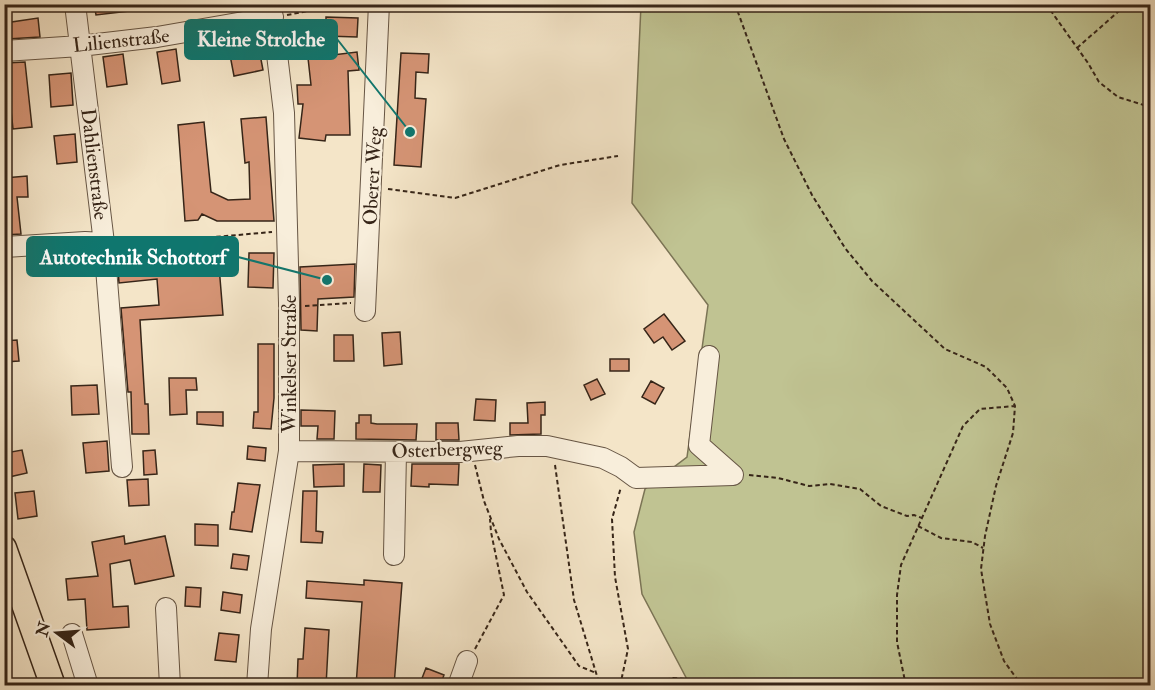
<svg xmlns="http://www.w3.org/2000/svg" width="1155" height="690" viewBox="0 0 1155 690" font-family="'IM FELL Double Pica',serif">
  <rect width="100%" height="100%" fill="#f4e5c8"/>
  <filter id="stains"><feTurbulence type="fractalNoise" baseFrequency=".00333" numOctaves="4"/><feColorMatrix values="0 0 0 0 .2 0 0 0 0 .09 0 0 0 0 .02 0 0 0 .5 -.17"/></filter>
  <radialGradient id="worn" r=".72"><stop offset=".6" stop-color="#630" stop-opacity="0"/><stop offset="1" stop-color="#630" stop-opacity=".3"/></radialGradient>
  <path fill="#c0c392" stroke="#7b7455" stroke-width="1.5" d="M641,5H1150V685H690L642,594L634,532L645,489L687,457L708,305L632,203Z"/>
  <path fill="#d59475" stroke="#362518" stroke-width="1.5" d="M94,4H129V11L96,15Z
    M326,17L358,18L357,37L326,36Z
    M38,18L40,37L7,39L5,23Z
    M176,49L180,81L162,84L157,52Z
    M259,49L263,70L234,76L230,55Z
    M357,52L359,70L348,71L350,135H326L325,141L299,138L303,104H298L297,85H311L308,58Z
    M401,53L429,54L428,73L416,72L415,98L426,99L421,167L394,165Z
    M123,54L127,84L107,87L103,57Z
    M25,62L32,127L13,129L6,63Z
    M71,73L73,105L51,107L49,75Z
    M266,117L274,221H217L202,214L198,220L185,221L178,125L204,122L211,192L228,200L250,199L249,162L245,163L241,119Z
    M75,134L77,162L57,164L54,136Z
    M27,176L28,197H17L21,234L4,235V178Z
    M224,243L226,266H219L223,315L140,320L145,404H148L149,434H132L131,392H128L121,308L159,305L157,279L119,283L117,255L155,251V248Z
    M249,253H274L273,288L248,287Z
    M355,264L354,297L318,299L317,331L301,330L300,267Z
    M664,314L685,341L672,350L663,337L654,343L644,329Z
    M400,332L402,364L384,366L382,333Z
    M334,335H353L354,361H334Z
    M17,340L19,361L4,362V341Z
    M258,344H274V398L271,429L253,428L254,412H258Z
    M610,359H629V371H610Z
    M169,378H196L197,390H186L187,414L170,415Z
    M597,379L605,394L591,400L584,385Z
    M651,381L664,388L655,404L642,397Z
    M97,385L99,414L72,415L71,386Z
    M476,399L496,400L495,421L474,420Z
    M545,402V415H541V434L510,435V423H528L527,403Z
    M301,410L335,411L334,439H317L318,426H301Z
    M197,412H223V426L197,424Z
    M359,415H371V423L377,424H417L416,440L356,439V423H359Z
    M436,423H458L459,440H436Z
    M107,441L109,471L86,473L83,443Z
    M248,446L266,448L265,461L247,459Z
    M22,450L27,473L9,477L5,453Z
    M155,450L157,474L144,475L143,451Z
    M344,464V486L314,487L313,465Z
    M364,464L381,465L380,492H363Z
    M412,464H459L458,485L429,484V487L411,486Z
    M148,479L149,505L129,506L127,480Z
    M238,483L260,485L252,532L230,529L232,512H234Z
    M34,491L37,516L18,519L15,493Z
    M303,491H317L316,531L323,532L322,543L301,542Z
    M195,524L218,525V546L195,545Z
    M124,536L125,544L165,536L174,576L135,584L130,560L110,564L113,607L128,606L129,627L87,630L85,599L68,600L66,579L98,576L92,542Z
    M233,554L249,556L247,570L231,568Z
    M364,580L402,583L394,686H356L362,602L306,598L307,581L364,585Z
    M186,587L201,588L200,607L185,606Z
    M223,592L242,595L240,613L221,610Z
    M305,628L329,630L326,686H297L298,659H303Z
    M219,633L239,635L236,662L215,660Z
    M426,668L444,675L440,686H419Z"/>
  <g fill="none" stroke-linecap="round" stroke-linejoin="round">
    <g stroke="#654" stroke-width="22">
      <path id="minor" d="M75,4L104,243L122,467
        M4,51L80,46L157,37L273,17
        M5,247L85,242L104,243
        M365,311L379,4
        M289,451L460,452L518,446H547L603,458L621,467L636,478L733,475L699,445L709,356
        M394,555L396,452
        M166,608L170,686
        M72,634L88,686
        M257,686L261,629L289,451V303L284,113L271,4
        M458,686L467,661"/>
    </g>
    <g stroke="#362518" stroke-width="27">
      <path id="major" d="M4,548L53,686"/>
    </g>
    <path stroke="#362518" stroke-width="2" stroke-dasharray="4.5 3" stroke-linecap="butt" d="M735,4L784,139L812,195L845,248L872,281L945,349L986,367L1007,388L1015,406L1013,433L996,486L985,536L981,569L990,624L1004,661L1022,686
      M1046,4L1088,63L1099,82L1118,97L1150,107
      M287,15L344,4
      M1077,48L1127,4
      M388,189L455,198L560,165L618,156
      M119,243L169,241L272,232
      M305,306L351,303
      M475,465L484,501L499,539L527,592L579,666L596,673
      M555,465L574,600L600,686
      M749,475L778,478L809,486L830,484L860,489L881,506L907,516L914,515L922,518
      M918,526L941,538L972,542L983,548
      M475,649L504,595L491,532L490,519
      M620,686L628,649L615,577L612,519L621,487
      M636,686L673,678L769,686
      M906,686L897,642V595L901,565L963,426L980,409L1015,406"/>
    <use href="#minor" stroke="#f8eedb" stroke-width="20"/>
    <use href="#major" stroke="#f4e5c8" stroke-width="24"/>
  </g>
  <g text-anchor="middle" stroke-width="4.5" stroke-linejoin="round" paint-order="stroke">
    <g font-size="20" fill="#362518" stroke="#f8eedb">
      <text transform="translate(121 40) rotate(-6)" y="7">Lilienstraße</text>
      <text transform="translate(95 164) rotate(83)" y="7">Dahlienstraße</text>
      <text transform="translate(372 176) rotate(-87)" y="7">Oberer Weg</text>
      <text transform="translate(289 364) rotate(-90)" y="7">Winkelser Straße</text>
      <text transform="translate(447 449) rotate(-2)" y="7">Osterbergweg</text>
    </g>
  </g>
  <path fill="none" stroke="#0f766e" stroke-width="2" d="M410 132L337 39M327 280L238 257"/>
  <g fill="#0f766e" stroke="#f8eedb" stroke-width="2">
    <circle cx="410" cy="132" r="6"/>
    <circle cx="327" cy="280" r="6"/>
  </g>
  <g fill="#0f766e" stroke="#0f766e" stroke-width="2">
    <rect x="185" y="20" width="152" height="39" rx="6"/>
    <rect x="27" y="237" width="211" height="39" rx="6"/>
  </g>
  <g font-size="21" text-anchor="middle" font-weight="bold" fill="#fff">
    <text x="261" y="46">Kleine Strolche</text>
    <text x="133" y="264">Autotechnik Schottorf</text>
  </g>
  <rect width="1155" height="690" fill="none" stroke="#f4e5c8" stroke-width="24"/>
  <rect x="6" y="6" width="1143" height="678" fill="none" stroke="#362518" stroke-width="3"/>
  <rect x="12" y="12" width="1131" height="666" fill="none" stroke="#362518" stroke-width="1.5"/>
  <g transform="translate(57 633) rotate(286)" stroke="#f8eedb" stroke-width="4.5" paint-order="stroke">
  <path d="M0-4.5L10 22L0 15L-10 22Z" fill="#362518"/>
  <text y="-9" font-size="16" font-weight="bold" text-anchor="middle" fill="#362518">N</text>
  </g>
  <rect width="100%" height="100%" filter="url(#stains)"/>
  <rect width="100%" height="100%" fill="url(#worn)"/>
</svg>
